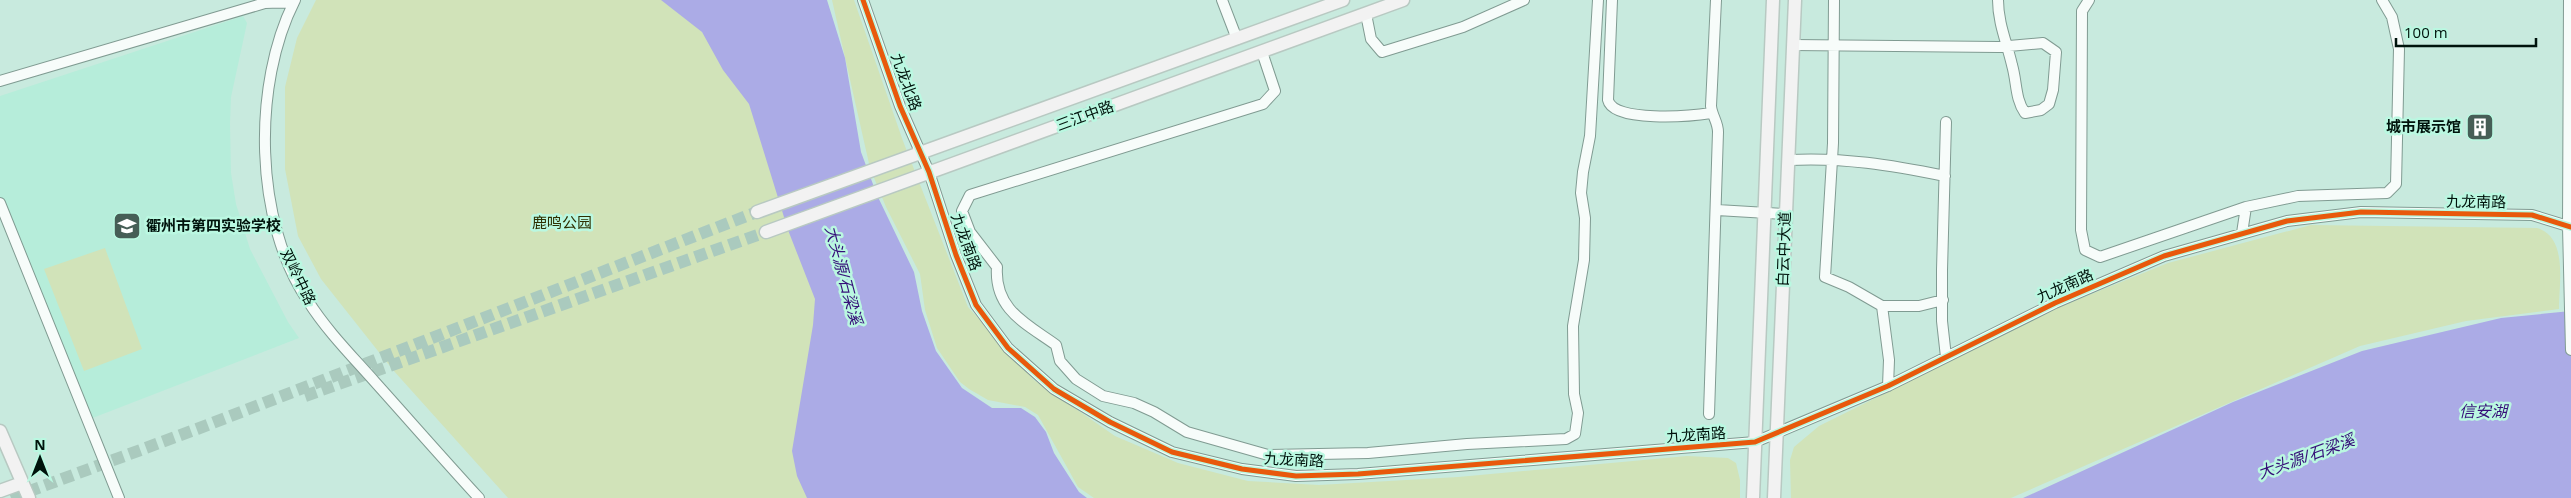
<svg xmlns="http://www.w3.org/2000/svg" width="2571" height="498" viewBox="0 0 2571 498" font-family="'Open Sans','Noto Sans SC',sans-serif">
  <rect width="100%" height="100%" fill="#c8eade"/>
  <path fill="#b6edda" d="M243,16L247,23L231,97L230,124L231,173L236,204L250,249L288,322L299,338L90,419L0,198V96Z"/>
  <path fill="#d1e3b9" d="M316,0H677L755,100L823,293L817,498H508L393,370L321,279L298,236L285,169V87L297,38Z
    M832,0H854L903,141L968,307L1034,380L1115,436L1178,463L1248,481L1319,485L1458,477L1687,456L1728,458L1736,463L1740,480V498H1094L1078,487L1038,415L1025,407L988,400L969,389L960,382L937,348L925,310L920,274L886,207L870,168Z
    M2311,225L2537,228C2568,237 2559,283 2559,309L2466,321L2360,346L2011,498H1791L1790,460L1794,447L1819,426L2057,308L2168,263Z
    M105,248L142,349L84,371L44,269Z"/>
  <path fill="#ababe6" d="M661,0H827L845,58L861,152L877,195L914,272L922,311L936,351L962,388L992,408H1021L1035,417L1046,432L1054,453L1079,492L1087,498H807L797,476L792,451L813,325L815,299L788,230L749,104L723,70L702,32Z
    M2571,311V498H2023L2233,402L2362,351L2501,318Z"/>
  <g fill="none" stroke-linecap="round" stroke-linejoin="round">
    <path stroke="#aacabe" stroke-width="12" stroke-dasharray="12 6" stroke-linecap="butt" d="M305,396L766,232
      M11,498L197,429L757,212"/>
    <g stroke="#809b92" stroke-width="12">
      <path id="minor" d="M295,0C252,84 254,222 308,301C327,331 352,356 375,382C410,421 444,460 479,498
        M863,0L900,106L929,172L956,255L976,305L1008,348L1054,389L1110,422L1172,452L1242,469L1296,476L1358,474L1755,442L1888,386L2055,303L2164,256L2287,221L2361,212L2532,215L2571,227
        M1222,0L1237,39
        M1612,0L1608,100C1613,123 1692,116 1711,113
        M1834,0L1833,143L1825,277L1849,287L1882,306H1919L1943,300
        M2089,0L2082,11L2081,230L2085,250L2100,257L2246,207L2298,196L2387,193L2396,184L2399,49L2392,17L2382,0
        M2569,0L2568,227L2571,350
        M1366,14L1371,39L1382,52L1463,27L1524,0
        M1793,45L1998,47L2043,43L2056,52L2053,90L2049,104L2041,110L2025,113C2015,99 2017,82 2012,65C2007,43 1998,23 1998,0
        M1262,52L1275,91L1263,104L970,195L962,211L970,232L997,267C994,310 1027,324 1056,345L1060,361L1076,379L1103,396L1134,403L1154,412L1187,432L1268,455L1368,453L1467,444L1566,439L1575,434L1578,413L1574,394L1573,326L1584,260L1585,218L1581,193L1583,172L1590,136L1598,0
        M0,81L265,3L294,2
        M1788,160C1843,157 1891,165 1945,176
        M0,203L119,498
        M1717,210L1786,214
        M2242,233L2246,207
        M1882,306L1889,360L1888,386
        M1946,357L1942,321V270L1946,122
        M1709,414L1718,132C1718,122 1712,116 1711,106L1716,0"/>
    </g>
    <g stroke="#b8c9c2" stroke-width="15">
      <path id="major" d="M757,212L1343,0
        M766,232L1403,0
        M0,431L29,498
        M0,491L22,483
        M1753,498L1773,0
        M1774,498L1795,0"/>
    </g>
    <use href="#minor" stroke="#f7fcfa" stroke-width="10"/>
    <use href="#major" stroke="#f2f2f2" stroke-width="12"/>
    <g stroke="#baf8e1" stroke-width="8">
      <path id="cycleway" d="M863,0L900,106L929,172L956,255L976,305L1008,348L1054,389L1110,422L1172,452L1242,469L1296,476L1358,474L1755,442L1888,386L2055,303L2164,256L2287,221L2361,212L2532,215L2571,227"/>
    </g>
    <use href="#cycleway" stroke="#e8590c" stroke-width="5"/>
  </g>
  <defs>
    <g id="building-square" transform="scale(1.4375)"><rect x="-9" y="-9" width="18" height="18" rx="4" fill="#465e56" stroke="#baf8e1"/><path d="M-4-6H4V6H1V3H-1V6H-4ZM-2.5-4.3h1.7v1.8h-1.7ZM.8-4.3h1.7v1.8H.8ZM-2.5-1h1.7V.8h-1.7ZM.8-1h1.7V.8H.8Z" fill="#fff"/></g>
    <g id="school-square" transform="scale(1.4375)"><rect x="-9" y="-9" width="18" height="18" rx="4" fill="#465e56" stroke="#baf8e1"/><path d="M0-5L7-2L0 1L-7-2ZM-4 1L0 2.5L4 1V4Q0 6-4 4Z" fill="#fff"/></g>
  </defs>
  <g fill-rule="evenodd">
    <use href="#building-square" x="2480" y="127"/>
    <use href="#school-square" x="127" y="226"/>
  </g>
  <g text-anchor="middle" stroke-width="5" stroke-linejoin="round" paint-order="stroke">
    <g font-size="15" fill="#00130c" stroke="#baf8e1">
      <text transform="translate(906 82) rotate(70)" y="5">九龙北路</text>
      <text transform="translate(1085 116) rotate(-20)" y="5">三江中路</text>
      <text transform="translate(2476 202) rotate(1)" y="5">九龙南路</text>
      <text transform="translate(966 242) rotate(70)" y="5">九龙南路</text>
      <text transform="translate(1784 249) rotate(-88)" y="5">白云中大道</text>
      <text transform="translate(298 277) rotate(64)" y="5">双岭中路</text>
      <text transform="translate(2065 286) rotate(-24)" y="5">九龙南路</text>
      <text transform="translate(1696 435) rotate(-4)" y="5">九龙南路</text>
      <text transform="translate(1294 460) rotate(3)" y="5">九龙南路</text>
    </g>
    <g font-size="15" font-weight="bold" fill="#00130c" stroke="#baf8e1" text-anchor="end">
      <text x="2461" y="132">城市展示馆</text>
      <text x="146" y="231" text-anchor="start">衢州市第四实验学校</text>
    </g>
    <g font-size="15" fill="#2f2f01" stroke="#baf8e1">
      <text x="562" y="228">鹿鸣公园</text>
    </g>
    <g font-size="16" font-style="italic" fill="#361079" stroke="#baf8e1">
      <text transform="translate(844 275) rotate(75)" y="6">大头源/石梁溪</text>
      <text x="2483" y="417">信安湖</text>
      <text transform="translate(2306 456) rotate(-20)" y="6">大头源/石梁溪</text>
    </g>
  </g>
  <g transform="translate(40 458)" stroke="#baf8e1" stroke-width="4" paint-order="stroke">
  <path d="M0-4L9 19L0 12L-9 19Z" fill="#00130c"/>
  <text y="-8" font-size="14" font-weight="bold" text-anchor="middle" fill="#00130c">N</text>
  </g>
  <path d="M2396 38v8h140v-8" fill="none" stroke="#00130c" stroke-width="2.5"/>
  <text x="2404" y="38" font-size="15" fill="#00130c" stroke="#baf8e1" stroke-width="4" paint-order="stroke">100 m</text>
</svg>
